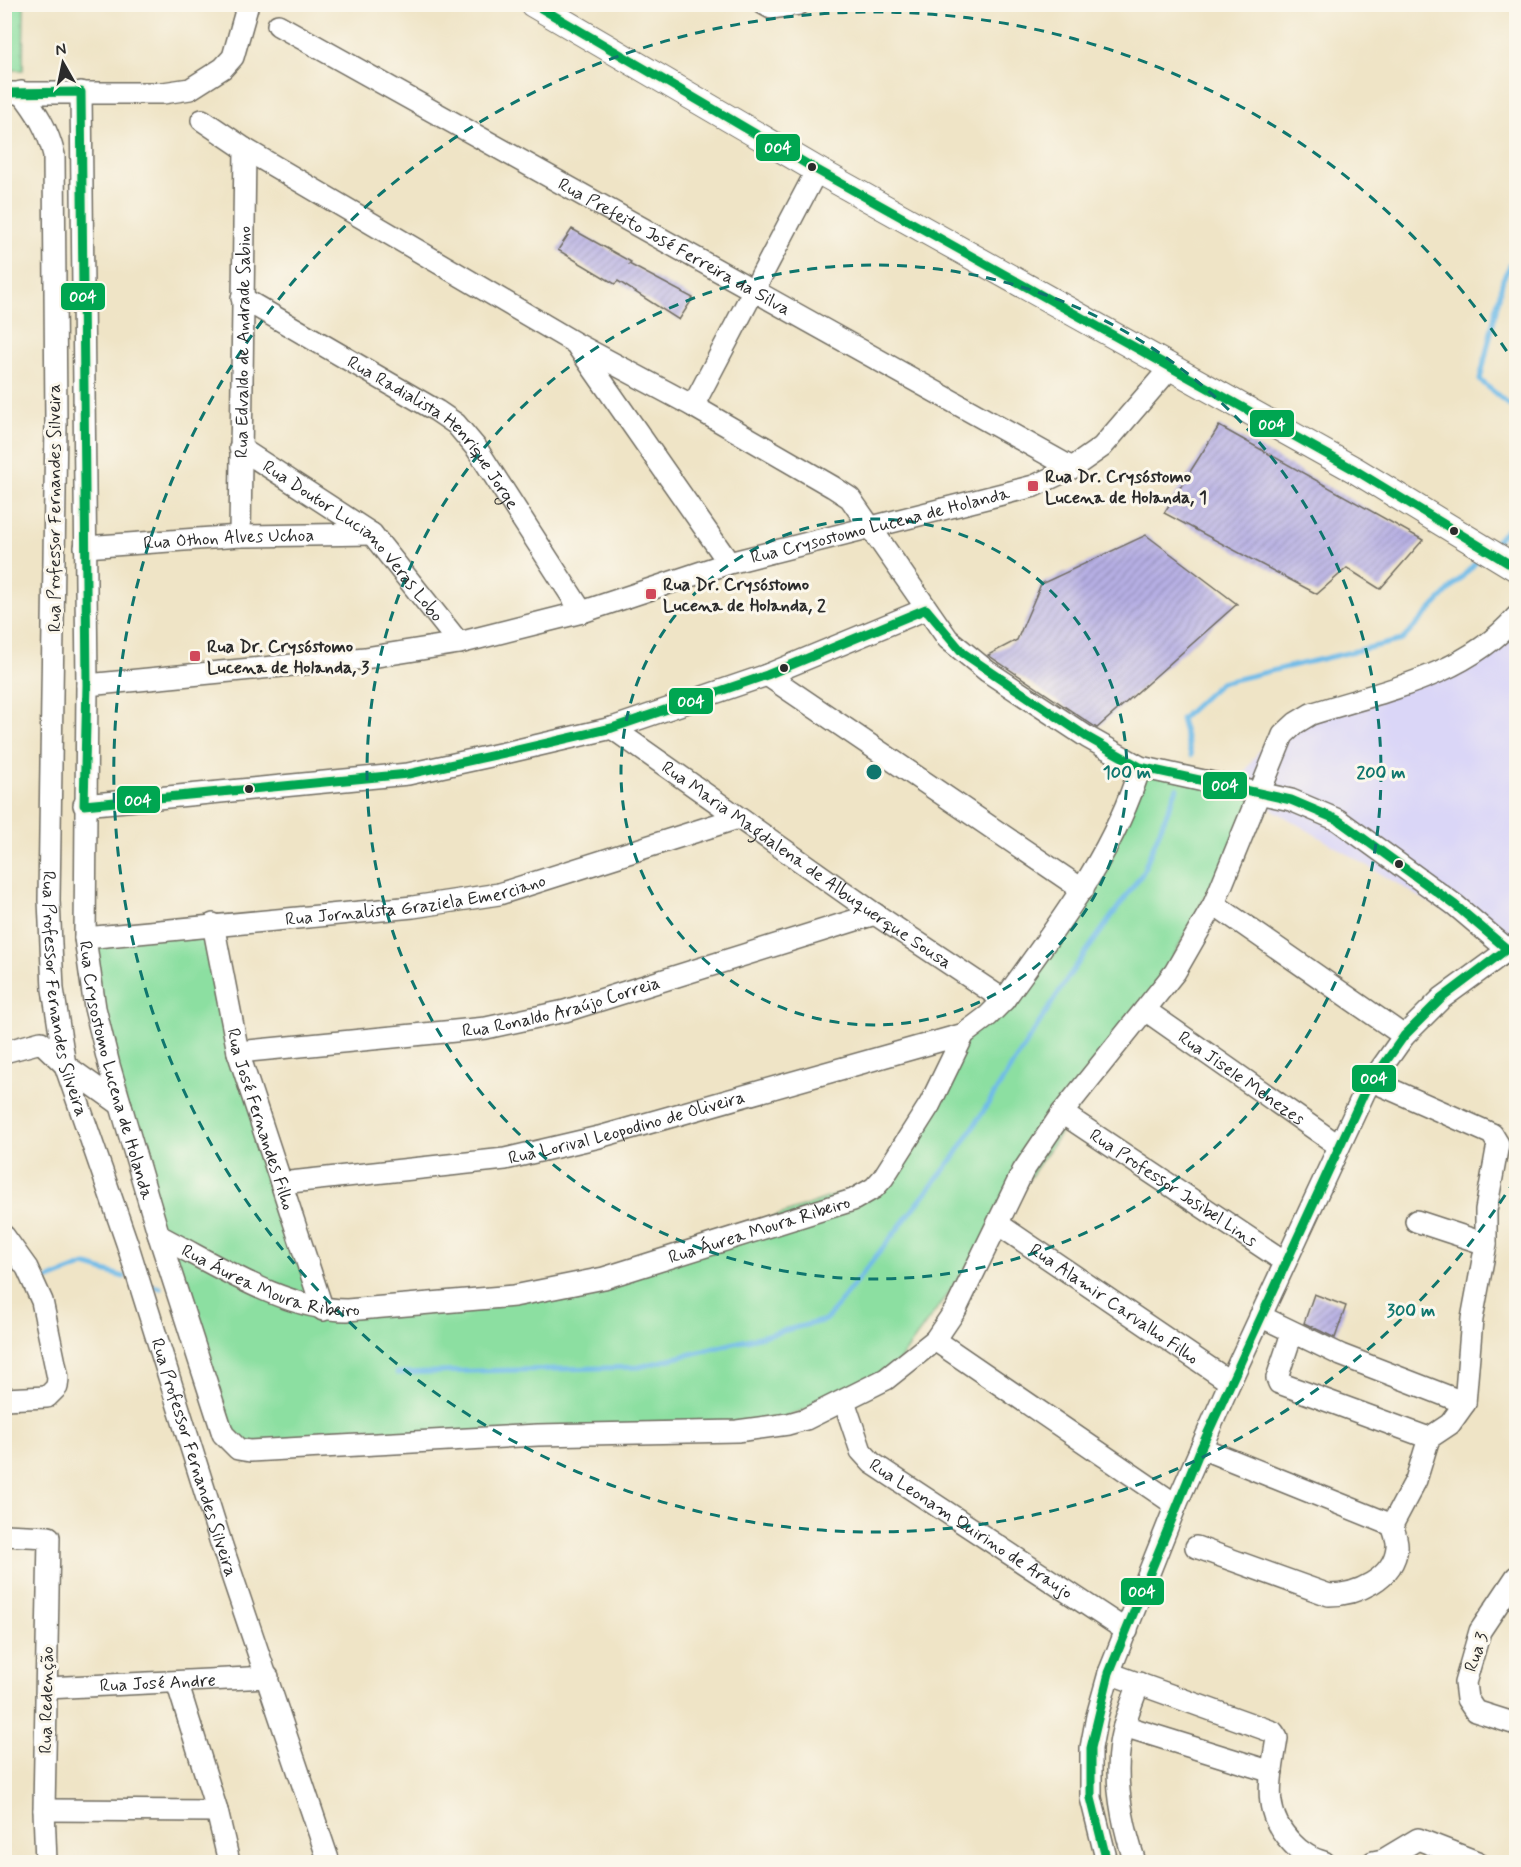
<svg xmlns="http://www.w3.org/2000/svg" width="1521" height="1867" viewBox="0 0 1521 1867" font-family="Mynerve,sans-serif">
  <defs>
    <pattern id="grass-tufts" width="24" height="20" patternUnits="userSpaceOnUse" patternTransform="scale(1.5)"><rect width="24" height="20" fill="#8cdfa1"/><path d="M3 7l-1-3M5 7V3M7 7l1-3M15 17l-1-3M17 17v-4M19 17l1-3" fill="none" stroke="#79c08b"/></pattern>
    <pattern id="building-hatch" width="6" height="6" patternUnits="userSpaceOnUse" patternTransform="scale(1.5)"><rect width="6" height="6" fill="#b6afe4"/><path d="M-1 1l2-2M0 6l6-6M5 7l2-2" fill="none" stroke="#948fb9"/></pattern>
  </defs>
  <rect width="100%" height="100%" fill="#fbf7ec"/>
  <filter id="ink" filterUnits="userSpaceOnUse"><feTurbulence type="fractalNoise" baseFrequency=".0167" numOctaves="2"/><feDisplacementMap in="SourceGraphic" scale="12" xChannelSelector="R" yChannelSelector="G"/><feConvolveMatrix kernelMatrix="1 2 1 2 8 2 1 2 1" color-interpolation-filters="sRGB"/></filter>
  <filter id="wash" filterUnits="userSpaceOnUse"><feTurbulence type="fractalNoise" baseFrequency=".008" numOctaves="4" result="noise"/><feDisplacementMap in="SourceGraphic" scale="24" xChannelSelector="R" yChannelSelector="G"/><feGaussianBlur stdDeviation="1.35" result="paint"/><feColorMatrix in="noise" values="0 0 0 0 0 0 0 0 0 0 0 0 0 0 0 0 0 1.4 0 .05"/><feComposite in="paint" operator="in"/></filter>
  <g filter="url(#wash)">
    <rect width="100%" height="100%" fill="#efe4c6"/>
    <path fill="#dad6f7" d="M1516,612V944L1507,949L1235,787L1280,719L1472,655Z"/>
    <path fill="url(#grass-tufts)" stroke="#5c8566" stroke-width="1.5" d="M5,4L24,5L23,70H5Z"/>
    <path fill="#8cdfa1" stroke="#5c8566" stroke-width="1.5" d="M1140,767L1260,793L1145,1010L998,1224L886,1379L753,1429L229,1443L159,1236L85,938L213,924L238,1052L322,1306L604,1278L883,1178L964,1034L1083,890Z"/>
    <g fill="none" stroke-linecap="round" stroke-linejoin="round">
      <path stroke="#6fbbe8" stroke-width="5" d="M1516,254L1503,279L1480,380L1516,411
        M1493,544L1516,520
        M1191,755L1181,719L1220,683L1402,640L1483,555
        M44,1281L85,1265L124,1277
        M154,1286L160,1288
        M397,1373L639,1367L826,1320L955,1156L1069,976L1142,874L1177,788"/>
    </g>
    <g id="blocks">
      <path fill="url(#building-hatch)" d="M572,229L631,262L629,264L693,298L679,320L618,281L615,284L558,250Z
        M1219,426L1423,540L1380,589L1347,568L1317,594L1164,513Z
        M1146,535L1237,604L1097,728L988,655L1017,640L1041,584Z
        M1314,1294L1346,1306L1335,1338L1304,1323Z"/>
    </g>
  </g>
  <g filter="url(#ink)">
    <use href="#blocks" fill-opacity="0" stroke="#706c61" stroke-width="1.5"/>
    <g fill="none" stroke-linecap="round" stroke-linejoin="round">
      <g stroke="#706c61" stroke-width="24">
        <g id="minor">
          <path d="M764,4L771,8L799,4"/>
          <path id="s1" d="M278,25L1072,468"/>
          <path id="s2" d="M21,92C37,112 48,130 54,155L56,423L49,900L53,989L65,1065L127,1243L221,1543L329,1862"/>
          <path id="s3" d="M81,92L87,685L85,938L95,1008L109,1065L159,1236L223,1434L238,1449L250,1451L538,1435L737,1431L788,1424L806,1419L886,1379L935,1340L956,1309L1023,1171L1062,1113L1175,972L1214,904L1283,735L1296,723L1311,714C1383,691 1465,676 1516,617"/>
          <path d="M4,93H163L190,89L223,68L233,57L248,4"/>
          <path d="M202,120L245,149L575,343L693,406L833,487L850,498L948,639L987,671L1087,737L1140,767L1291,800L1338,820L1455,905L1507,949"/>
          <path id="s4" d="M242,298L437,411L456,424L477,449L582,612"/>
          <path d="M578,347L729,563"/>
          <path d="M693,406L817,170"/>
          <path id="s5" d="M240,448L372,534L459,643"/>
          <path id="s6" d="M240,536L245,149"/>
          <path id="s7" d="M85,547L240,536L372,534"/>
          <path d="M767,675L1083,890"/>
          <path id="s8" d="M87,685L365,658L459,643L582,612L729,563L1034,486L1072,468L1102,447L1170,368"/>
          <path id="s9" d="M612,728L875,914L1004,1000"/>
          <path d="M84,805L408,774L509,752L612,728L767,675L926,609"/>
          <path d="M1214,904L1404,1036"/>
          <path id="s10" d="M213,924L238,1052L323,1310"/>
          <path id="s11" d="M85,938L413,907L499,894L738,818"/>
          <path id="s12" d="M1145,1010L1339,1146"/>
          <path d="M4,1052L41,1042L65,1065L121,1105"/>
          <path id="s13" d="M238,1052L486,1028L565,1011L875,914"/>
          <path id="s14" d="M1062,1113L1285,1262"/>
          <path id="s15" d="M281,1183L505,1159L599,1137L964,1034"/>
          <path d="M1416,1221L1486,1244"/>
          <path id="s16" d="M998,1224L1230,1382"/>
          <path d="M4,1236L27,1268L42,1301L58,1378L57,1387L47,1397L4,1399"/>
          <path id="s17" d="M159,1236C215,1264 284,1310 347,1310L514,1296L604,1278L853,1200L874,1188L883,1178L930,1104L964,1034L988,1016L1004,1000C1057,926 1113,856 1140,767"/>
          <path d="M1260,1316L1341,1355L1465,1403"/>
          <path d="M1292,1333L1277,1378L1279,1383L1429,1438"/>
          <path d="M935,1340L1176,1505"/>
          <path id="s18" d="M844,1401L861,1451L872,1463L1127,1631"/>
          <path d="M1201,1448L1392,1525"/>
          <path d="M4,1535L49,1537L44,1810L46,1862"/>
          <path d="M1196,1547L1329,1595C1356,1595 1394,1579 1397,1547C1398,1541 1394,1531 1392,1525L1416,1480L1429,1438L1450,1424L1465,1403L1472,1319L1486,1244V1210L1498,1144L1492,1134L1372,1081"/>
          <path d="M1516,1577L1480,1631L1465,1683L1467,1699L1475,1711L1516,1724"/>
          <path d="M1109,1673L1273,1732L1277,1738C1271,1779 1260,1811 1292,1843C1300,1852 1313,1860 1324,1862"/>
          <path d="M177,1682L217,1811L229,1862"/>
          <path id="s19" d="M47,1688L268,1677"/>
          <path d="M1124,1726L1272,1772"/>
          <path d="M44,1810L217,1811"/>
          <path d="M1107,1862L1091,1798V1748L1097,1716L1109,1673L1176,1505L1230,1382L1365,1091L1404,1036L1442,998L1516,944"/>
          <path d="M1135,1862C1123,1826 1114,1783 1120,1744C1123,1723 1132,1703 1139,1683"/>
          <path d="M1373,1862L1383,1860L1418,1839L1477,1862"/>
        </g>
      </g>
      <g stroke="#706c61" stroke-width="28">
        <path id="major" d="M533,4L817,170L1355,470L1516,568"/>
      </g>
      <use href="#minor" stroke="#fff" stroke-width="21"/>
      <use href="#major" stroke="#fff" stroke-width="26"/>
      <g stroke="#fbf7ec" stroke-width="14">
        <path id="bus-1" d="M534,4L817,170L1355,470L1516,568
          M4,93L81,92L87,685L84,805L408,774L509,752L612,728L767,675L926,609L963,653L1087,737L1140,767L1291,800L1338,820L1455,905L1507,949L1442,998L1404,1036L1365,1091L1201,1448L1109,1673L1091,1748V1798L1107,1862"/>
      </g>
      <use href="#bus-1" stroke="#00a651" stroke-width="9"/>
    </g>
  </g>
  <g fill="none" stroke="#0f766e" stroke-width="3" stroke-dasharray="10 8">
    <circle cx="874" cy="772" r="253"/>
    <circle cx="874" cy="772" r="507"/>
    <path d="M1515 1180A760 760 0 1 1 1515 364"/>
  </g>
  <g fill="#2b2b2b" stroke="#fbf7ec" stroke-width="2">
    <circle cx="812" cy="167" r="5"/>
    <circle cx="1454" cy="531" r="5"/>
    <circle cx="784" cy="668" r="5"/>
    <circle cx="249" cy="789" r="5"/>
    <circle cx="1399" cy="864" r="5"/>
  </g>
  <g fill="#d1495b" stroke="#fbf7ec" stroke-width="2">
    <rect x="1027" y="480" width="12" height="12" rx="3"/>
    <rect x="645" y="588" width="12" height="12" rx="3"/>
    <rect x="189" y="650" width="12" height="12" rx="3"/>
  </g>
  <g text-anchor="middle" stroke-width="6" stroke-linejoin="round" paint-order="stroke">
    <g font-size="18" fill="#2b2b2b" stroke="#fbf7ec">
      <text dy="6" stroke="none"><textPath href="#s1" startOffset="454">Rua Prefeito José Ferreira da Silva</textPath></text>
      <text dy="6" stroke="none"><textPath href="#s6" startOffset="194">Rua Edvaldo de Andrade Sabino</textPath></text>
      <text dy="6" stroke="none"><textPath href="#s4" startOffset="237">Rua Radialista Henrique Jorge</textPath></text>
      <text transform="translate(54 508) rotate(-90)" y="6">Rua Professor Fernandes Silveira</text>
      <text dy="6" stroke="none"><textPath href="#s8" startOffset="812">Rua Crysostomo Lucena de Holanda</textPath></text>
      <text dy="6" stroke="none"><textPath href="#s7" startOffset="144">Rua Othon Alves Uchoa</textPath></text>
      <text dy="6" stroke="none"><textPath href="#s5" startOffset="148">Rua Doutor Luciano Veras Lobo</textPath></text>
      <text dy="6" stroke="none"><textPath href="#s9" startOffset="238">Rua Maria Magdalena de Albuquerque Sousa</textPath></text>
      <text dy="6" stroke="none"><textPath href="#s11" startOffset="333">Rua Jornalista Graziela Emerciano</textPath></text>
      <text dy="6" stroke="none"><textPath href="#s2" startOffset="912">Rua Professor Fernandes Silveira</textPath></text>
      <text dy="6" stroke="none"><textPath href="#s13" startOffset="327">Rua Ronaldo Araújo Correia</textPath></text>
      <text dy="6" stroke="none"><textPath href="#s3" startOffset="982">Rua Crysostomo Lucena de Holanda</textPath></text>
      <text dy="6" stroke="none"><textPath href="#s12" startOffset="118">Rua Jisele Menezes</textPath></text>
      <text dy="6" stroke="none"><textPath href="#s10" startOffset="201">Rua José Fernandes Filho</textPath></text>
      <text dy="6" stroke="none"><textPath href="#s15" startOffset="351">Rua Lorival Leopodino de Oliveira</textPath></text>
      <text dy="6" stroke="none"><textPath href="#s14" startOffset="134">Rua Professor Josibel Lins</textPath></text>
      <text dy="6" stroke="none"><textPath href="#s17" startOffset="626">Rua Áurea Moura Ribeiro</textPath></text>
      <text dy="6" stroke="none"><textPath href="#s17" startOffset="122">Rua Áurea Moura Ribeiro</textPath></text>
      <text dy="6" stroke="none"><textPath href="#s16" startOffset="141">Rua Alamir Carvalho Filho</textPath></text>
      <text dy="6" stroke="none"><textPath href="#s2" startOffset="1396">Rua Professor Fernandes Silveira</textPath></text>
      <text dy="6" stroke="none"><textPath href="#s18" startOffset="188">Rua Leonam Quirino de Araujo</textPath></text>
      <text transform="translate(1476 1652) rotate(-71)" y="6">Rua 3</text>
      <text dy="6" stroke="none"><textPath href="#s19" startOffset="111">Rua José Andre</textPath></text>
      <text transform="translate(46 1700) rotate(-89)" y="6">Rua Redenção</text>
    </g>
    <g font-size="18" font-weight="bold" fill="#2b2b2b" stroke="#fbf7ec" text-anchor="start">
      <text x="1045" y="482">Rua Dr. Crysóstomo<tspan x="1045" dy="21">Lucena de Holanda, 1</tspan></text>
      <text x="663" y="590">Rua Dr. Crysóstomo<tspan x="663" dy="21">Lucena de Holanda, 2</tspan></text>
      <text x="207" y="652">Rua Dr. Crysóstomo<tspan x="207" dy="21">Lucena de Holanda, 3</tspan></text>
    </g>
  </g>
  <circle cx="874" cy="772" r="9" fill="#0f766e" stroke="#fbf7ec" stroke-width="3"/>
  <g font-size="18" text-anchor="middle" font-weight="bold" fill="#0f766e" stroke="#fbf7ec" stroke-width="6" stroke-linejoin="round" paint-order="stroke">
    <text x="1127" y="778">100 m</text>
    <text x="1381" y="778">200 m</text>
    <text x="1411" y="1316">300 m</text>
  </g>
  <g stroke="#fbf7ec" stroke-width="2">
    <rect x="755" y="133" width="46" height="29" rx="6" fill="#00a651"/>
    <rect x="60" y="282" width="46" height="29" rx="6" fill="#00a651"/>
    <rect x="1249" y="409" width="46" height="29" rx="6" fill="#00a651"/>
    <rect x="668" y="687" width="46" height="28" rx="6" fill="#00a651"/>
    <rect x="1202" y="771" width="46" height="29" rx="6" fill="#00a651"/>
    <rect x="116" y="785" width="45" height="29" rx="6" fill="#00a651"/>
    <rect x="1351" y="1064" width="46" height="29" rx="6" fill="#00a651"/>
    <rect x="1120" y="1577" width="45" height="29" rx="6" fill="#00a651"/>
  </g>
  <g font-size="16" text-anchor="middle" font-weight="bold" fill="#fff">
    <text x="778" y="153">004</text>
    <text x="83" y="302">004</text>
    <text x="1272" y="430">004</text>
    <text x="691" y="707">004</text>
    <text x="1225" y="791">004</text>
    <text x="138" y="806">004</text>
    <text x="1374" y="1084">004</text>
    <text x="1142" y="1597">004</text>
  </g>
  <rect width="1521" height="1867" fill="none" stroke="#fbf7ec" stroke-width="24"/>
  <g transform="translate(63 63) rotate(351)" stroke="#fbf7ec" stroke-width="4.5" paint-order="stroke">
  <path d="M0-4.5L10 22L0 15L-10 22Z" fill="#2b2b2b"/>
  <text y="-9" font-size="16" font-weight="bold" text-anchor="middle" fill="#2b2b2b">N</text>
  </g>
</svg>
